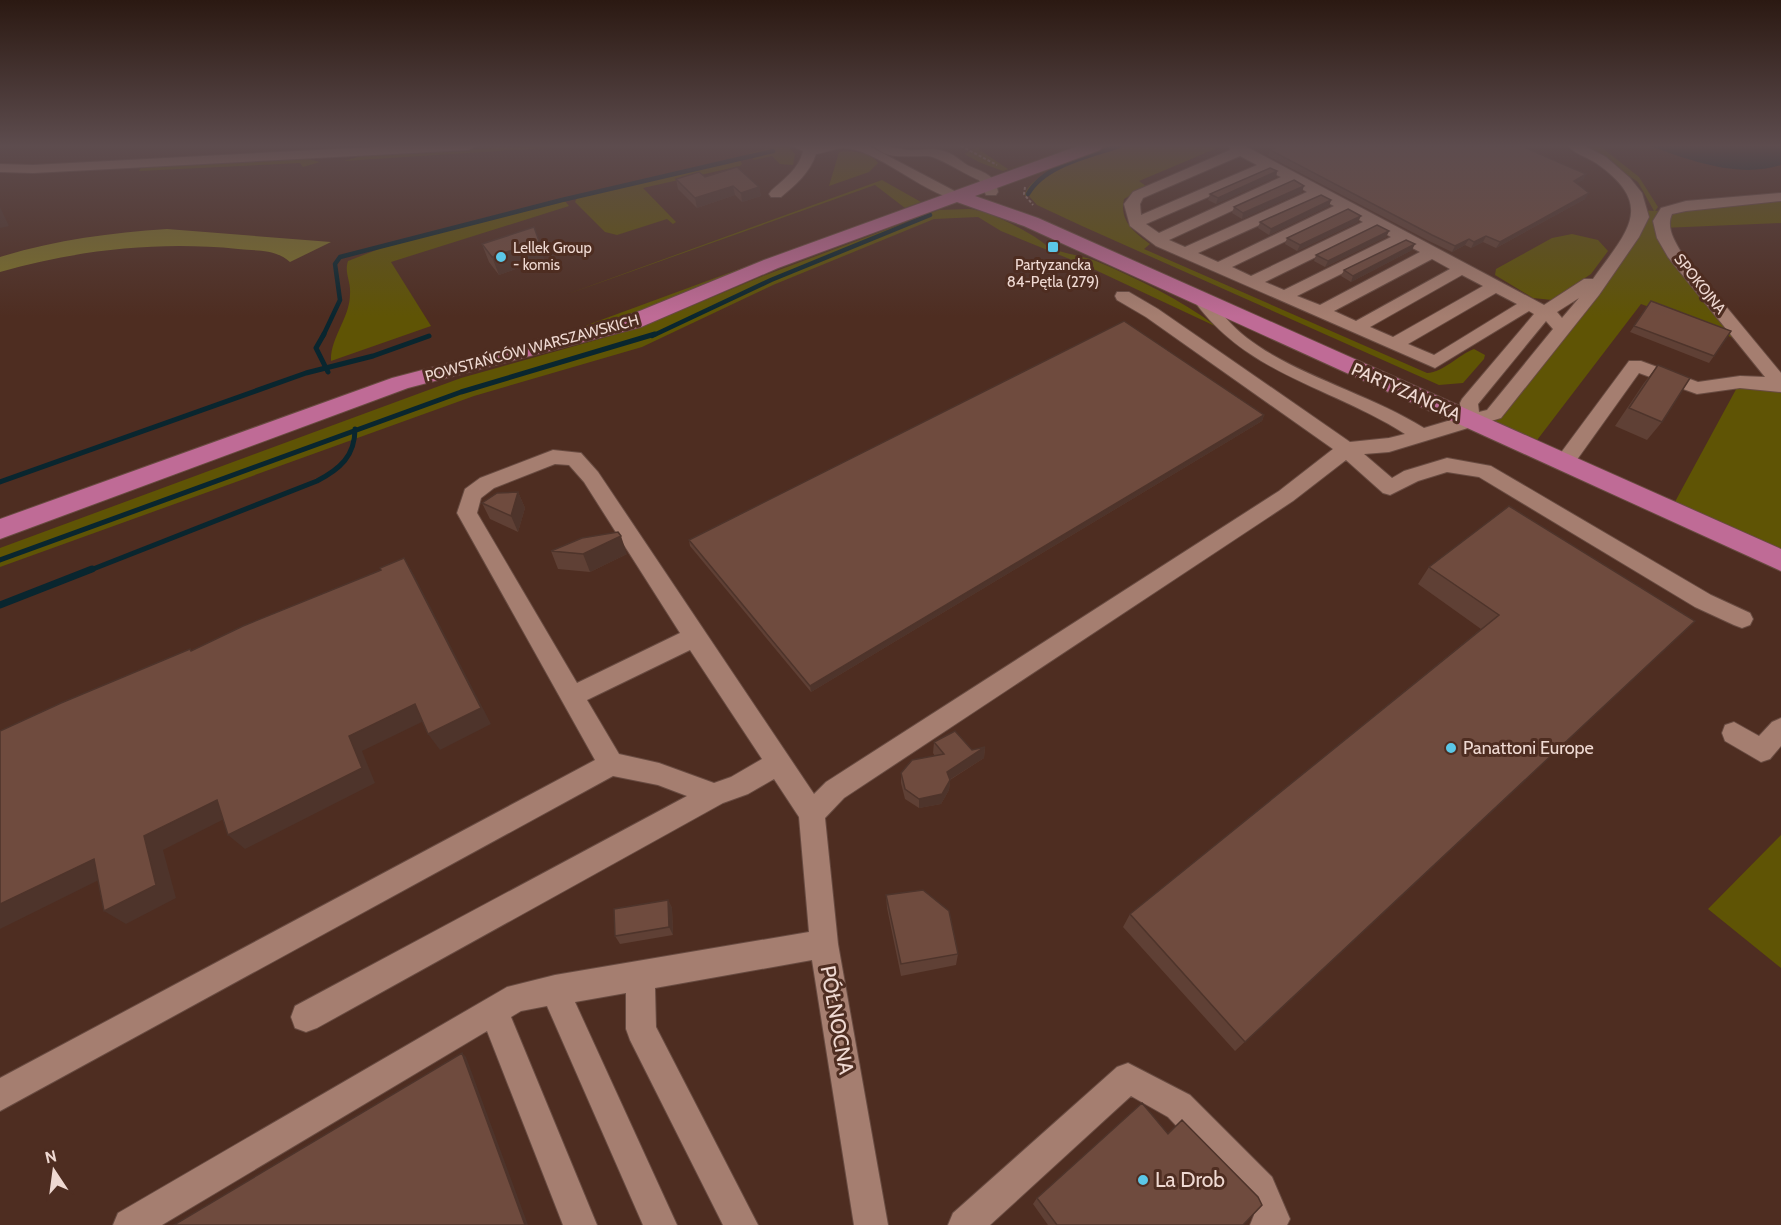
<svg xmlns="http://www.w3.org/2000/svg" width="1781" height="1225" viewBox="0 0 1781 1225" font-family="Cabin,sans-serif">
  <rect width="100%" height="100%" fill="#4e2d21"/>
  <path fill="#5f5405" d="M534,146H576L344,161L364,155Z
    M772,146H788L795,154L793,165L780,164L772,156L754,160L749,153L773,148Z
    M979,146H986L978,149L1008,169L1075,146L1003,171L981,163L964,154Z
    M1112,146H1222L1139,181L1146,186L1124,199C1119,221 1134,232 1150,244L1144,249L1427,373C1444,372 1458,355 1474,349L1485,355L1484,359L1463,383L1439,385L1082,226L1037,205L1029,196H1025C1027,173 1092,154 1112,146Z
    M1584,146H1600L1639,177L1658,207L1655,211L1781,197V223L1662,228L1750,344L1641,304L1531,448L1471,421L1494,414L1562,328L1642,210L1654,211L1638,182Z
    M839,152C851,151 871,151 878,163L869,172L829,186Z
    M303,158L320,162L303,167L300,163L139,171L142,166Z
    M740,160L742,164L740,166L643,188L676,222L673,224L667,219L617,235L605,232L575,202L577,198Z
    M882,180L921,202L759,262L623,318L552,338L905,208L875,185L565,295Z
    M565,201L569,206L391,262L431,326L331,361C330,338 350,318 350,294C351,281 344,273 348,261L384,247Z
    M969,209C989,210 1038,236 1048,247C1053,251 1087,257 1096,261C1136,278 1182,300 1217,327L1089,267L1001,231L978,217L934,219L773,285L642,347L474,396L0,567V548L461,378L639,328L763,276L939,210Z
    M1572,234L1598,240L1608,251L1591,274L1552,300L1533,298L1495,275L1496,269L1552,238Z
    M1740,382L1781,386V561L1670,511Z
    M1781,835V968L1708,909Z"/>
  <path fill="#7c7128" d="M167,229L331,242L290,262C276,249 257,251 238,249C157,241 78,250 0,272V257C55,240 110,233 167,229Z"/>
  <path fill="#09262f" d="M1650,146H1781V165C1739,179 1689,160 1650,146Z"/>
  <g fill="none" stroke-linecap="round" stroke-linejoin="round">
    <path stroke="#09262f" stroke-width="4.5" d="M1028,194C1044,165 1090,156 1119,146
      M323,336L340,300L335,264L340,257L562,200L773,151
      M652,336L771,280L930,215"/>
    <path stroke="#09262f" stroke-width="5" d="M324,334L316,348L328,372
      M0,482L306,373L373,356L429,336
      M0,560L461,392L655,334
      M88,571L317,481C340,469 355,456 355,429"/>
    <path stroke="#09262f" stroke-width="7" d="M0,605L92,569"/>
    <g stroke="#684b41" stroke-width="2">
      <path id="minor" d="M393,146H476L469,150L33,173L0,172V164L33,165Z
        M792,146H869L964,196L957,200C921,192 875,148 843,148C836,148 824,153 816,154C810,173 795,185 781,197H771L769,194L771,191C784,179 799,169 803,151Z
        M874,146C886,145 895,148 907,150C921,151 934,146 949,153C956,156 962,162 969,166C983,172 996,175 998,192L996,195H986L979,180C966,175 939,157 928,156C910,155 888,161 874,146Z
        M1229,146H1245L1544,305L1584,279H1593C1627,231 1657,206 1596,163C1587,157 1575,154 1568,146H1585L1606,157L1630,178L1642,193L1649,217L1639,237L1599,295L1501,418L1389,452L1364,454L1392,478L1404,471L1447,458L1491,466L1711,595L1750,613L1753,619L1750,625L1742,628L1734,625L1695,607L1479,477L1447,472L1418,481L1390,495L1383,493L1346,460L1293,501L844,798L825,818L838,944L888,1225H854L812,960L655,988L656,1027L758,1225H723L630,1040L626,1029V993L575,1002L677,1225H643L547,1006L521,1011L511,1017L597,1225H563L487,1031L162,1225H113L118,1213L507,987L555,975L809,932L799,817L774,779L748,794L723,803L317,1028L306,1032L295,1028L291,1017L295,1006L687,796L658,785L613,776L0,1111V1078L595,760L457,513L465,489L480,478L553,450L581,453L598,472L814,794L826,782L1279,491L1333,449L1146,317L1117,300L1115,296L1117,292H1129L1158,309L1350,442L1389,438L1405,434C1330,386 1246,375 1192,298L1194,294H1206C1219,310 1231,326 1247,338C1295,375 1370,394 1424,428L1461,417L1460,403L1462,399L1534,314L1529,311L1435,368L1156,246L1130,226L1124,204L1133,192L1230,150ZM1240,156L1257,165L1141,215L1140,204L1143,198ZM1268,171L1281,177L1159,233L1146,224ZM1292,183L1307,192L1185,247L1169,240ZM1319,198L1334,206L1218,262L1198,253ZM1346,212L1363,222L1251,276L1232,267ZM1375,228L1391,237L1284,290L1265,282ZM1403,243L1420,252L1320,305L1297,296ZM1432,259L1450,269L1356,321L1334,311ZM1462,275L1483,286L1393,337L1370,327ZM1496,293L1517,304L1434,355L1408,344ZM1579,298L1562,318L1557,312ZM1546,321L1553,329L1487,410L1479,412L1478,404ZM555,464L569,465L584,482L680,633L577,683L477,513L481,498L494,488ZM690,650L762,759L731,777L714,783L659,763L619,754L587,700Z
        M1781,193V201L1686,211L1672,214C1666,227 1674,240 1681,252L1781,373V392L1740,388L1697,394L1639,373L1571,468H1557L1554,463L1557,458L1629,361H1641L1698,382L1740,376L1765,377L1668,257L1657,238L1653,221L1661,208L1686,201Z
        M1781,718V746L1770,759L1761,762L1725,741L1722,733L1725,725L1734,722L1759,736L1772,722Z
        M1128,1063L1190,1095L1272,1177L1290,1219L1287,1225H1250L1254,1215L1248,1201L1168,1117L1131,1096L990,1225H948L953,1213L1117,1067Z"/>
    </g>
    <g stroke="#684b41" stroke-width="2">
      <path id="major" d="M1078,146H1103L1100,150L975,196L1038,218L1781,549V571L1024,226L957,202L778,268L641,327L408,388L0,539V519L392,378L625,317L764,260Z"/>
    </g>
    <path stroke="#9d8278" stroke-width="2" stroke-dasharray="3 2" stroke-linecap="butt" d="M961,146L997,165
      M1025,187L1024,194L1033,205"/>
    <use href="#minor" fill="#a57e70" fill-rule="evenodd"/>
    <use href="#major" fill="#bf6b96" fill-rule="evenodd"/>
  </g>
  <path fill="#5f4035" d="M1276,146H1521L1586,174L1583,180L1577,183L1585,199L1496,248L1483,242L1471,248L1465,245L1452,252L1429,241L1268,156L1270,150L1276,147Z
    M1277,171L1276,177L1216,204L1208,200L1210,194Z
    M705,177L759,187L761,196L742,202L735,195L697,208L678,189L676,179Z
    M1302,192L1242,219L1232,213L1234,207Z
    M1331,200L1329,206L1269,235L1258,228L1260,222Z
    M1358,222L1297,251L1285,244L1287,238Z
    M1389,231L1386,237L1325,267L1314,261L1316,255Z
    M482,244L544,259L499,275L489,262Z
    M1412,250L1351,282L1341,276L1344,270Z
    M1651,301L1714,356L1709,363L1630,332Z
    M1658,365L1662,422L1647,440L1615,426L1644,383Z
    M1264,415L1262,421L811,692L690,546L689,540Z
    M518,492L525,508L518,532L490,519L482,503Z
    M551,551L627,554L590,572L558,569Z
    M1429,567L1695,621L1235,1051L1123,927L1130,914L1481,629L1418,584Z
    M934,742L972,750L985,747L984,758L950,780L949,790L941,804L919,808L905,799L901,783V773L935,756L933,753Z
    M886,895L958,954L956,965L901,976L887,908Z
    M668,900L672,908L673,935L620,944L615,936Z
    M1182,1120L1243,1225H1048L1033,1204L1037,1198L1167,1134Z"/>
  <path fill="#4e342b" d="M1277,171L1276,177L1216,204L1218,198Z
    M1586,174L1583,180L1571,187L1574,181Z
    M733,186L735,195L697,208L695,198Z
    M1304,186L1302,192L1242,219L1243,213Z
    M759,187L761,196L742,202L741,193Z
    M1589,193L1585,199L1496,248L1500,242Z
    M1331,200L1329,206L1269,235L1271,229Z
    M0,207L9,226L0,228Z
    M1361,216L1358,222L1297,251L1300,245Z
    M1389,231L1386,237L1325,267L1328,261Z
    M1486,236L1483,242L1471,248L1474,242Z
    M1469,239L1465,245L1452,252L1455,246Z
    M539,241L544,259L499,275L492,257Z
    M1415,244L1412,250L1351,282L1353,276Z
    M1264,415L1262,421L811,692L810,686Z
    M518,492L525,508L518,532L511,516Z
    M621,536L627,554L590,572L583,554Z
    M404,558L414,575L491,724L440,750L428,734Z
    M415,704L426,720L362,751L375,783L245,849L228,835L349,736Z
    M985,747L984,758L946,782L947,772Z
    M950,780L949,790L941,804L919,808V799Z
    M217,800L234,814L163,850L176,898L126,924L104,911L144,836Z
    M94,859L115,872L0,929V904Z
    M668,900L672,908L673,935L669,927Z
    M462,1053L466,1057L528,1225H525Z"/>
  <path fill="#6f4b3e" stroke="#4e342b" stroke-width="1.5" d="M1280,146H1521L1586,174L1574,181L1589,193L1500,242L1486,236L1474,242L1469,239L1455,246L1432,235L1270,150Z
    M737,167L759,187L741,193L733,186L695,198L676,179L699,172L705,177Z
    M1270,168L1277,171L1218,198L1210,194Z
    M1294,180L1304,186L1243,213L1234,207Z
    M1321,195L1331,200L1271,229L1260,222Z
    M1348,209L1361,216L1300,245L1287,238Z
    M1377,225L1389,231L1328,261L1316,255Z
    M534,227L539,241L492,257L482,244Z
    M1406,240L1415,244L1353,276L1344,270Z
    M1651,301L1731,331L1714,356L1634,326Z
    M1124,321L1264,415L810,686L689,540Z
    M1658,365L1690,378L1662,422L1629,408Z
    M518,492L511,516L482,503L497,493Z
    M1509,506L1695,621L1245,1042L1130,914L1499,615L1429,567Z
    M618,532L621,536L583,554L551,551L582,538Z
    M404,558L481,708L428,734L415,704L349,736L362,768L228,835L217,800L144,836L156,885L104,911L94,859L0,904V731L61,703L190,649L191,651L243,626L381,570L380,568Z
    M955,731L972,750L985,747L947,772L950,780L942,794L919,799L905,789L901,773L912,760L944,754L934,742Z
    M923,890L949,911L958,954L901,964L886,895Z
    M668,900L669,927L615,936L614,909Z
    M462,1053L525,1225H174Z
    M1142,1103L1168,1134L1182,1120L1258,1197L1262,1205L1243,1225H1057L1037,1198Z"/>
  <linearGradient id="sky" x2="0" y2="1"><stop stop-color="#2b1912"/><stop offset="0.46" stop-color="#5d4c4e"/><stop offset="1" stop-color="#5d4c4e" stop-opacity="0"/></linearGradient>
  <rect width="1781" height="317" fill="url(#sky)"/>
  <g fill="#5bc7e7" stroke="#4e2d21" stroke-width="2">
    <rect x="1047" y="241" width="12" height="12" rx="3"/>
    <circle cx="501" cy="257" r="6"/>
    <circle cx="1451" cy="748" r="6"/>
    <circle cx="1143" cy="1180" r="6"/>
  </g>
  <g text-anchor="middle" stroke-width="6" stroke-linejoin="round" paint-order="stroke">
    <g font-size="15" fill="#efd9d2" stroke="#4e2d21" text-anchor="start">
      <text x="513" y="253">Lellek Group<tspan x="513" dy="17">- komis</tspan></text>
      <text x="1053" y="270" text-anchor="middle">Partyzancka<tspan x="1053" dy="17">84-Pętla (279)</tspan></text>
    </g>
    <g font-size="15" fill="#efd9d2" stroke="#4e2d21">
      <text transform="translate(1700 284) rotate(51)" y="5">SPOKOJNA</text>
      <text transform="translate(532 348) rotate(-15)" y="5">POWSTAŃCÓW WARSZAWSKICH</text>
    </g>
    <g font-size="18" fill="#efd9d2" stroke="#4e2d21">
      <text transform="translate(1406 392) rotate(24)" y="6">PARTYZANCKA</text>
    </g>
    <g font-size="18" fill="#efd9d2" stroke="#4e2d21" text-anchor="start">
      <text x="1463" y="754">Panattoni Europe</text>
    </g>
    <g font-size="21" fill="#efd9d2" stroke="#4e2d21">
      <text transform="translate(837 1020) rotate(80)" y="7">PÓŁNOCNA</text>
    </g>
    <g font-size="21" fill="#efd9d2" stroke="#4e2d21" text-anchor="start">
      <text x="1155" y="1187">La Drob</text>
    </g>
  </g>
  <g transform="translate(54 1171) rotate(347)" stroke="#4e2d21" stroke-width="4.5" paint-order="stroke">
  <path d="M0-4.5L10 22L0 15L-10 22Z" fill="#efd9d2"/>
  <text y="-9" font-size="16" font-weight="bold" text-anchor="middle" fill="#efd9d2">N</text>
  </g>
</svg>
